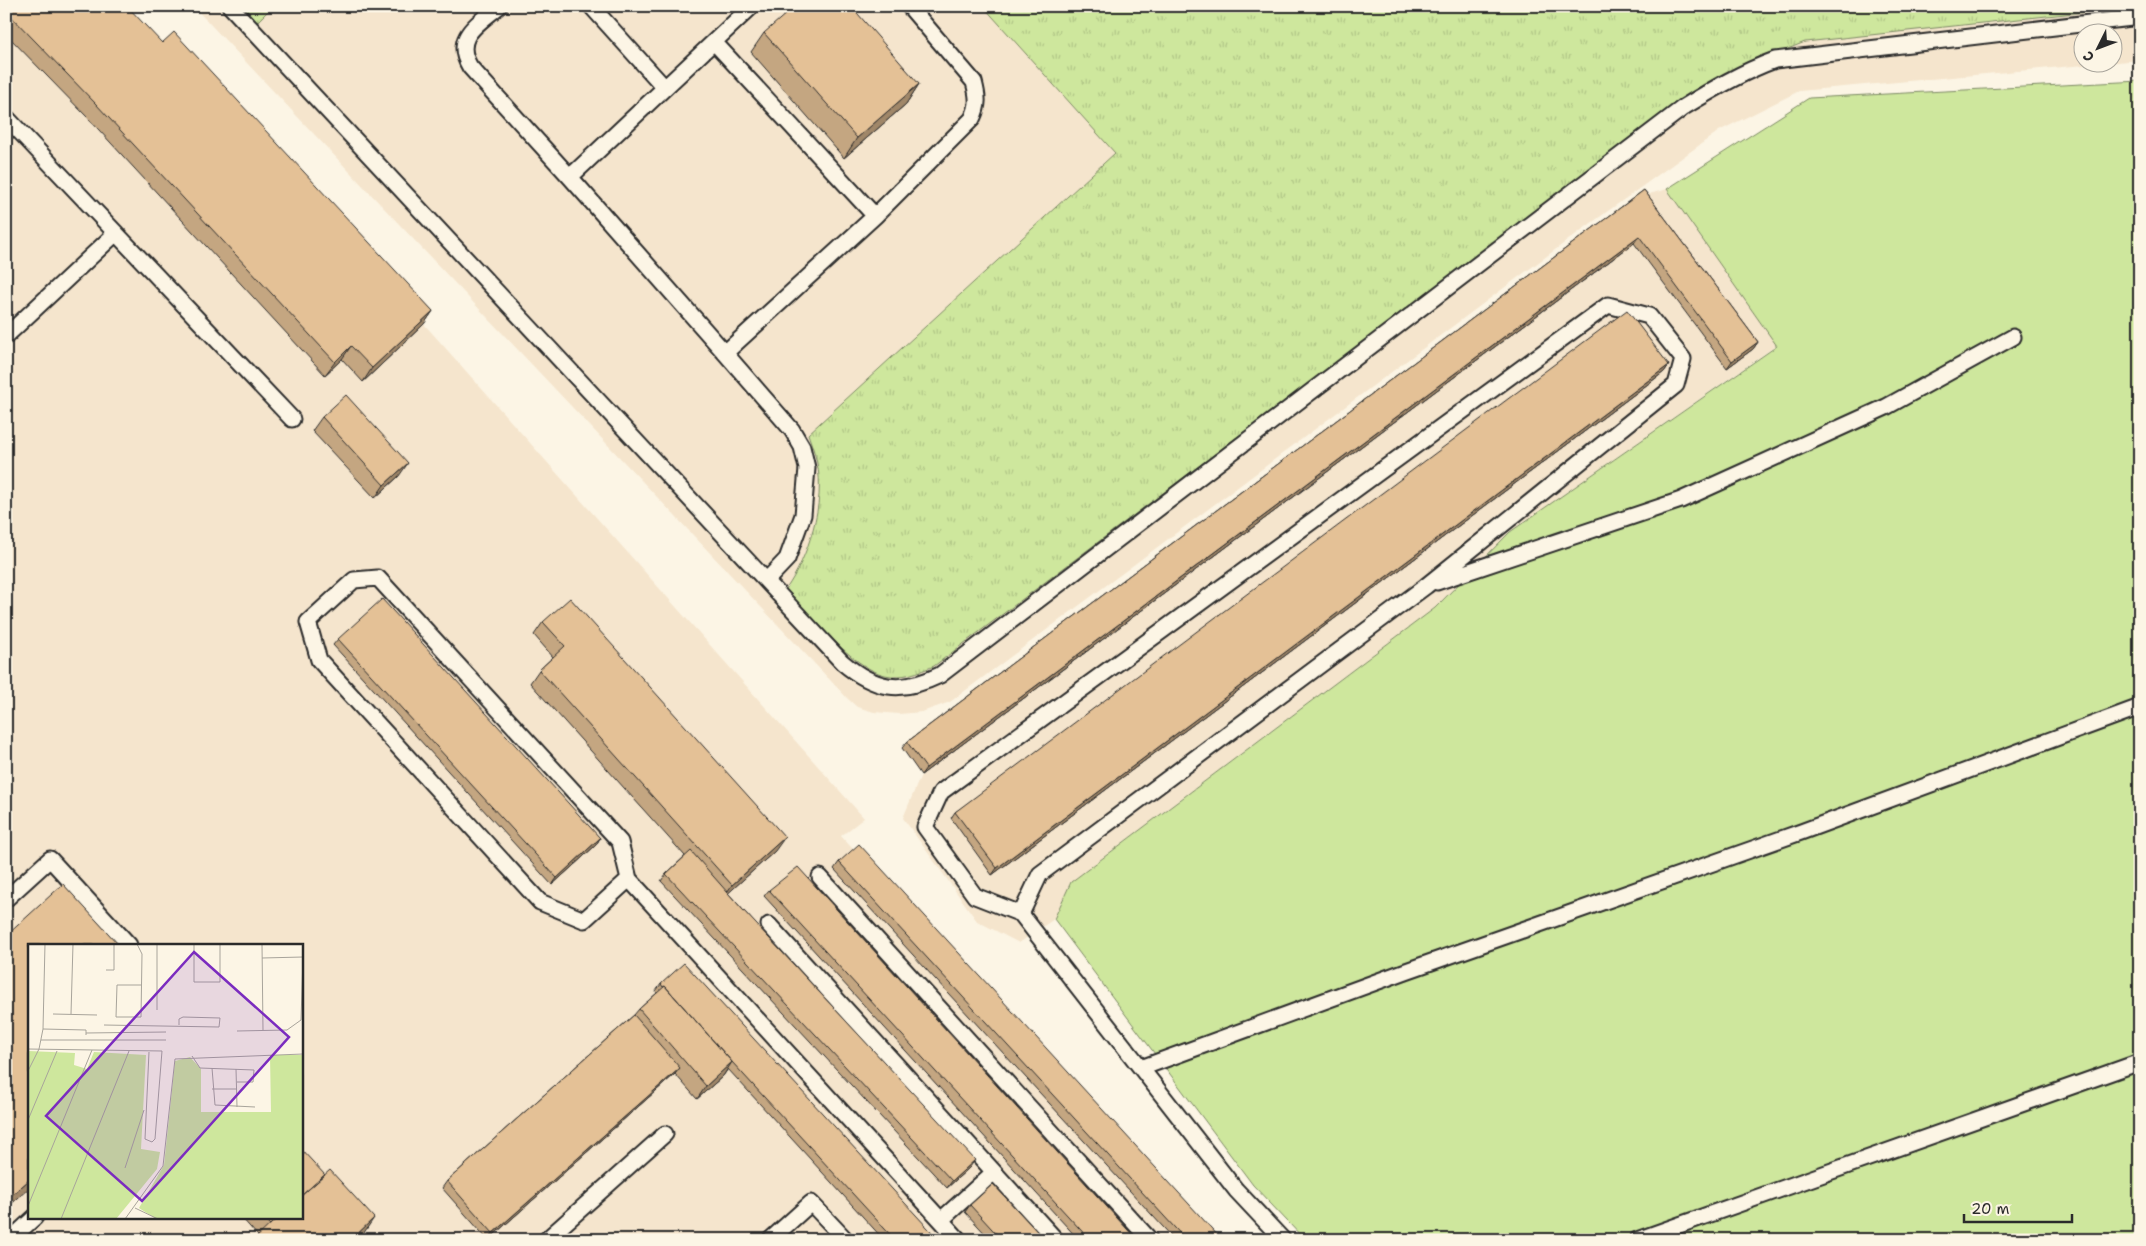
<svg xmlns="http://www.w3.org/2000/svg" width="2146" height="1246" viewBox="0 0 2146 1246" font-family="'Shantell Sans',sans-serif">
  <defs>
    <pattern id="grass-tufts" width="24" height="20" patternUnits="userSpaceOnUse" patternTransform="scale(1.25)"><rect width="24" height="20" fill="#cee79d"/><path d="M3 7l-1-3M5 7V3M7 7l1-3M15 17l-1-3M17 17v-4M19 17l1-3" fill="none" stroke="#b1c687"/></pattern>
  </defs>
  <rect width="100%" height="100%" fill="#fcf5e5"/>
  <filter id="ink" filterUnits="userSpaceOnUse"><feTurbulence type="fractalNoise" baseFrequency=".02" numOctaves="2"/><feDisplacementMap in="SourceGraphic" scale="10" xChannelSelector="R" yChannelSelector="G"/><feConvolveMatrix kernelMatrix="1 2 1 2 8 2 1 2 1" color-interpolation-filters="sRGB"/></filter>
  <g filter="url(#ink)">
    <path fill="#f5e5cd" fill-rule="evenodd" d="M6,6L424,324L864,818L841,836L1211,1240H6ZM29,945H301V1217H29Z
      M193,6H2140V60L1799,91L1719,131L1583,229L950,702L922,712L899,714L874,712L857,707L848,699ZM2084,32H2114V62H2084Z
      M1667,189L1777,345L1510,532L1435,608L1071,882L1054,919L1019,943L977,921L903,818L921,775L902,748L1639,197Z"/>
    <path fill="url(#grass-tufts)" stroke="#7c8964" d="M242,6H273L257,22Z
      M983,6H2140L1805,42L1738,69L1686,98L934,666C919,672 902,679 885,675C852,668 810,614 786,589C808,558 826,502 817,463C815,453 811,443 808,434L1115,153Z"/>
    <path fill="#cee79d" stroke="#7c8964" d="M2140,81V1240H1305L1253,1185L1054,919L1071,882L1435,608L1510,532L1777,346L1667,189L1809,98Z"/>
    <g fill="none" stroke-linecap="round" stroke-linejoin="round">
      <g stroke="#2b2b2b" stroke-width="19">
        <path id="service" d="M230,6L842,662C875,690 901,694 940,675L1684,107C1713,89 1742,72 1775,60L2140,17
          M499,6C478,24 452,37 470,67L570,177L725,353L792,430L802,447L807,468L803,515L787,559L767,580
          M591,6L665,88
          M714,42L875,216
          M6,117L292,419
          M570,177L752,6
          M6,336L116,233
          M725,353L875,216L972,119C979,105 978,97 974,82L909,6
          M1437,582L1681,500L1886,407L2013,337
          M820,877L1150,1240
          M629,879L584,920L540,902L319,660L308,622L354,580L378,578L620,842L629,879L959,1240
          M6,899L50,859L129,945
          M1021,914L1040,874L1426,586L1676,385L1683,359L1649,316L1608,305L941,792L925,827L975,896L1021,914L1236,1190L1283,1240
          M769,925L1056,1240
          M1141,1068L1406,971L1801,832L2140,707
          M941,1220L994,1172
          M10,1240L35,1217
          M546,1240L665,1134
          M770,1240L811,1203L846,1240
          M1637,1240L2140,1062"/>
      </g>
      <use href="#service" stroke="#fcf5e5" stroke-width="15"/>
    </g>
    <path fill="#c4a681" stroke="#2b2b2b" d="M6,6L162,43L433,311L424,324L363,382L342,359L325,375L87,117L6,34Z
      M764,33L919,84L906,104L844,158L751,52Z
      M1644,190L1758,342L1753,349L1727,368L1634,243L921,775L902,748L907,742Z
      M1669,365L1664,372L992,875L951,818L955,812Z
      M322,417L399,476L375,498L312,431Z
      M543,622L775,851L728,893L970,1167L947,1188L661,881L666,874L685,856L530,683L539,670L553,657L534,635Z
      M338,639L600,838L596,845L552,885L333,645Z
      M839,862L1222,1240H1175L834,869Z
      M769,890L1137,1240H1079L764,896Z
      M661,984L939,1240H884L728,1069L723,1076L697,1099L675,1074L488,1240L442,1188L447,1181L634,1015L639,1009L657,993L656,991Z
      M970,1205L1045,1240H991L965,1212Z
      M241,1217H301L361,1237L258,1236Z"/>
    <path fill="#a08769" stroke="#2b2b2b" d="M919,84L906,104L844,158L857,138Z
      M1639,236L1634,243L921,775L926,768Z
      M433,311L424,324L363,382L372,368Z
      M1758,342L1753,349L1727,368L1732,361Z
      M351,346L342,359L325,375L335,362Z
      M1669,365L1664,372L992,875L997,868Z
      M408,463L399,476L375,498L384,485Z
      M785,837L775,851L723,898L732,885Z
      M600,838L596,845L552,885L557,878Z
      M732,1062L723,1076L697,1099L706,1086Z
      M680,1068L675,1074L488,1240L493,1233Z
      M975,1160L970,1167L947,1188L952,1181Z
      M29,1180V1188L6,1209V1200Z
      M374,1218L361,1237L358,1240H351Z"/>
    <path fill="#e4c196" stroke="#2b2b2b" d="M6,6H127L162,43L174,32L433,311L372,368L351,346L335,362L96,104L6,11Z
      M795,6H851L919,84L857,138L764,33Z
      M1644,190L1758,342L1732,361L1639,236L926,768L907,742Z
      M1627,310L1669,365L997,868L955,812Z
      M346,395L408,463L384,485L322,417Z
      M570,598L785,837L732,885L539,670L565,646L543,622Z
      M382,599L600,838L557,878L338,639Z
      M859,844L1222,1240H1186L839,862Z
      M691,851L743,910L975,1160L952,1181L666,874Z
      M798,867L1137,1240H1090L769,890Z
      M63,884L119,945H29V1180L6,1200V936Z
      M684,963L939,1240H895L732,1062L665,986L663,987L661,984Z
      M665,986L732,1062L706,1086L639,1009Z
      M634,1015L680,1068L493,1233L447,1181Z
      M301,1149L325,1175L301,1196Z
      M330,1170L374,1218L351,1240H254L278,1217H301V1196Z
      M993,1184L1045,1240H1002L970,1205Z
      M262,1217H278L270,1225Z"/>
  </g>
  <g transform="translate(28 944)">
    <rect width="275" height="275" fill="#fcf5e5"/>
    <path d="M242,111H275V275H128L111,264L136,221L147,117L162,113L173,125V168H243Z" fill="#cee79d"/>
    <path d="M0,107L47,109L46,121L59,125L66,108L118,111L113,205L132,208L129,225L88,275H0Z" fill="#cee79d"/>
    <path fill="none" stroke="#a8a49b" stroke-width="1" d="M109,0L114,10L113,73H88L89,41H114M166,0V38H192V0M234,0L235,86M78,26H86V0M129,66V0M25,70L69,71M43,70L45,0M76,81L191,83L192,74L155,73L151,75V81M15,85L58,86V91M209,87L259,86L273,76L275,13L234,14M58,89L138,88M13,96H138M0,105L134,107L127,195L124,198L117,195L121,108M164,112L172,124L226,126L225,138H209M184,124L187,161L227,163M208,125L209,163M0,127L11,105L15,85L17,0M184,145H209M0,176L29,107M97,224L116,166M0,262L64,106M107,264L130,275M33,275L101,107M97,275L135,222L147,115L275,110"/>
    <path fill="#7b2cbf" fill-opacity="0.15" stroke="#7b2cbf" stroke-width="2.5" d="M166,8L261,93L114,257L18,172Z"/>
    <rect width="275" height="275" fill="none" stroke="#2b2b2b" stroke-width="2.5"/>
  </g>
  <rect width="2146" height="1246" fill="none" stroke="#fcf5e5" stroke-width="25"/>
  <rect x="12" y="12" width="2121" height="1221" fill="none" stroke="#2b2b2b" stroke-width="2" filter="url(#ink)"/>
  <g transform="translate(2098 48) rotate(228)"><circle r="24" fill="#fcf5e5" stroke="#a8a49b"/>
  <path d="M0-4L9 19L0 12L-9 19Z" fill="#2b2b2b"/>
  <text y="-8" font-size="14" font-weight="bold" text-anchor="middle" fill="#2b2b2b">С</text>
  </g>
  <path d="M1964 1214v8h108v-8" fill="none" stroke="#2b2b2b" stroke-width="2.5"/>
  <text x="1971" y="1214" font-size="15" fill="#2b2b2b" stroke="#fcf5e5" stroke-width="4" paint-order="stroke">20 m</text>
</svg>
